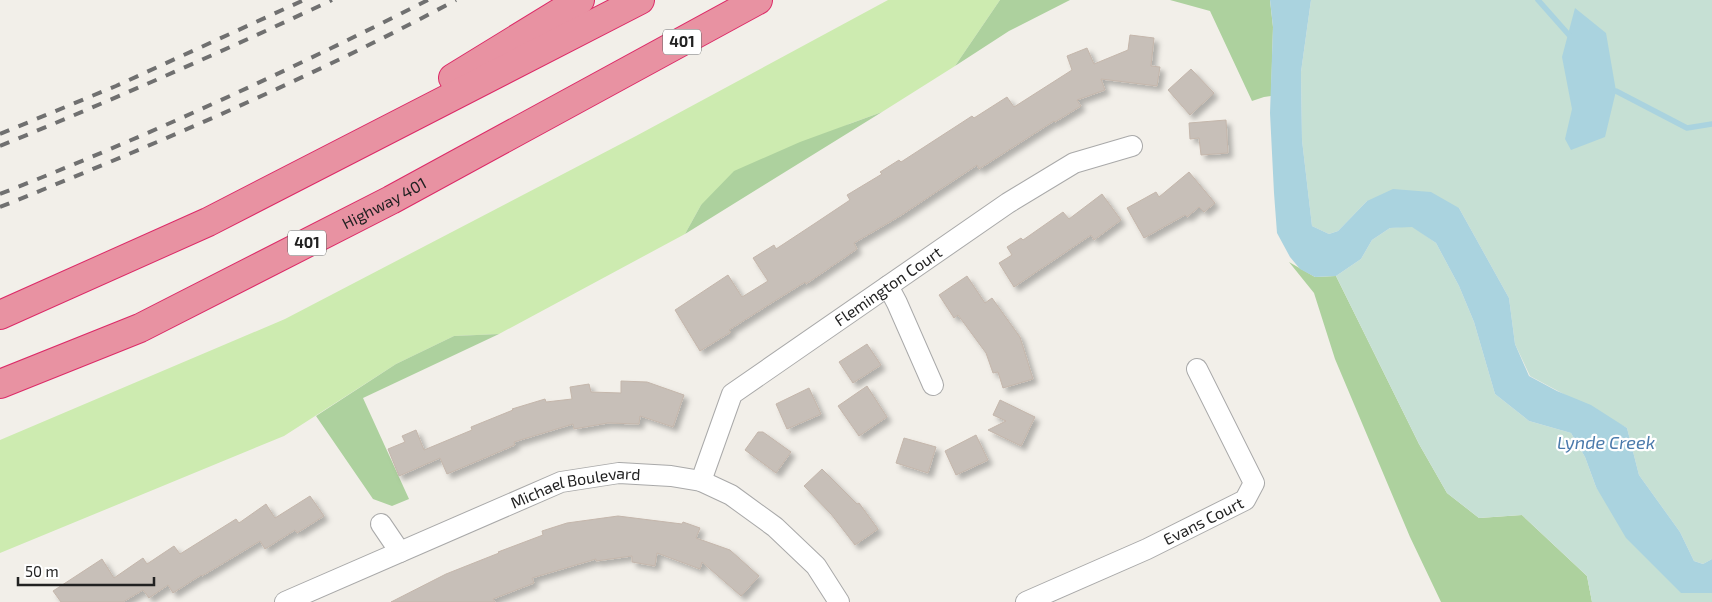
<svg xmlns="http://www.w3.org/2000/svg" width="1712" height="602" viewBox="0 0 1712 602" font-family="'Exo 2',sans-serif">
  <defs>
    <filter id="shadow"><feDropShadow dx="4.5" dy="4.5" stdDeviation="2.5" flood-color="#0004"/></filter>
  </defs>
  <rect width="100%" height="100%" fill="#f2efe9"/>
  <path fill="#cdebb0" d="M888,0H1000L955,66L882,112L849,124L701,205L685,234L499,334L454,336L396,364L284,436L0,553V440L285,319L636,136Z"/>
  <path fill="#add19e" d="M1000,0H1070L1009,31L955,66Z
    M1170,0H1270L1273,27L1271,96L1264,97L1252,101L1210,11Z
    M882,112L685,234L701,205L734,171L800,142Z
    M1289,262L1315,277L1336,276L1419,444L1447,493L1479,518L1522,515L1587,576L1592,602H1441L1410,537L1335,359L1314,293Z
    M499,334L363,398L409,499L392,506L373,499L316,416L396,364L454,336Z"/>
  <path fill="#c6e0d4" d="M1311,0H1712V559L1703,564L1694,561L1680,532L1639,475L1627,428L1530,376L1515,344L1509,298L1459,208L1367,201L1338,231L1329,234L1312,226L1302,140L1301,72Z
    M1412,226L1436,243L1459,286L1474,322L1495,394L1529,421L1571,433L1585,457L1596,487L1681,592L1712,593V602H1592L1587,576L1522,515L1479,518L1447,493L1419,444L1336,276L1361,259L1372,240L1390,228Z"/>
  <path fill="#aad3df" d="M1270,0H1311L1301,72L1302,140L1312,226L1329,234L1338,231L1367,201L1393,189L1431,192L1459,208L1509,298L1515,344L1529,376L1557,391L1591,405L1627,428L1639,475L1680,532L1694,561L1703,564L1712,559V593H1681L1626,538L1596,487L1585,457L1571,433L1529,421L1495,394L1474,322L1459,286L1436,243L1412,227L1390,228L1372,240L1361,259L1336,276L1315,277L1300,269L1290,257L1277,233L1274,193L1270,113L1273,27Z
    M1575,8L1606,33L1616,91L1605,137L1571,150L1565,139L1572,109L1562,57Z"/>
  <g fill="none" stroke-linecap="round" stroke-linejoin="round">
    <path stroke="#aad3df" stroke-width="5.5" d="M1538,0L1569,35
      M1616,91L1687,128L1712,124"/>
  </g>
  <path fill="#c7bfb8" stroke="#c4b6ab" filter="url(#shadow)" d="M1130,35L1154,38L1151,66L1160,67L1157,86L1101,79L1105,90L1077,100L1081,106L1055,122L1054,121L979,169L977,165L900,216L854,243L857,249L806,284L805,282L773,302L729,330L731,332L700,351L675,310L728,275L742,297L768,281L753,258L774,245L776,249L814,224L850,200L847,195L882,174L880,172L899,160L901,162L972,116L974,118L1007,97L1014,107L1072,70L1067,56L1087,48L1094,64L1128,50Z
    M1191,69L1214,93L1190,115L1168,90Z
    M1226,120L1228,153L1201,155L1199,138L1190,139L1189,123Z
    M1189,172L1215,203L1204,212L1199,207L1187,217L1185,215L1144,238L1127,208L1156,192L1159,197Z
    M1102,194L1121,220L1094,240L1091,235L1014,287L999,263L1012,255L1007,247L1021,238L1023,240L1063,212L1069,219Z
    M967,276L985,303L992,298L1020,337L1033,379L1003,388L998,372L993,373L986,353L958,315L954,318L939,295Z
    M867,344L881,365L853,383L839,362Z
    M621,381L647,382L684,395L673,427L640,416L639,424L608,423L574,429L573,424L514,442L515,445L447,474L440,458L399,476L388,449L405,442L402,436L416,430L424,450L472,430L471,427L513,410L512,409L545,399L546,402L572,399L570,387L589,384L591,392L621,393Z
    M867,386L887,417L859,436L838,406Z
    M809,388L821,414L787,429L776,404Z
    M1000,400L1035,417L1021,446L988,430L1006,421L993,415Z
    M758,432H763L791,452L776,473L745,450Z
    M976,435L988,460L956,475L945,451Z
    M904,438L936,447L928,473L896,463Z
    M822,469L857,504L859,503L878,529L855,545L831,514L804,486Z
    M310,496L324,516L297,533L295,530L265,549L260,541L202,576L201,575L173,593L168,585L149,598L143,590L123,602H61L53,591L102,559L114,578L143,558L147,564L174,546L180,554L236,519L239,523L266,504L275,518Z
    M618,516L682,524L683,522L700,528L696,538L730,550L759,576L741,596L702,562L700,569L657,553L655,566L632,562V556L596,561V559L532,578L534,583L493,599L495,602H391L446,574L499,553L498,552L543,535L542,531L567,523Z"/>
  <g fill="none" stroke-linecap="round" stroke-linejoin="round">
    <g stroke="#a9a9a9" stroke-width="22">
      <g id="street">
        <path d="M888,286L897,303L933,385"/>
        <path id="s1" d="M701,481L732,394L1008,203L1074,163L1132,146"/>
        <path d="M381,524L400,552"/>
        <path id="s2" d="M285,602L561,482L619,473L671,476L701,481L731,495L775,527L816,566L839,602"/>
        <path id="s3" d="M1026,602L1147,549L1245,500L1254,483L1197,369"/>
      </g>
    </g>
    <g stroke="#dc2a67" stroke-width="30">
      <g id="highway">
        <path d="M453,78L580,0"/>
        <path d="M0,315L208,222L640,0"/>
        <path id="s4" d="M0,384L140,328L391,200L758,0"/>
      </g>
    </g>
    <use href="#street" stroke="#fff" stroke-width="20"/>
    <use href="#highway" stroke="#e892a2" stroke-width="28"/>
    <path stroke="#707070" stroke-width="4" stroke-dasharray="10 10" stroke-linecap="butt" d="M0,134L116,86L304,0
      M0,146C112,100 222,52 332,0
      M0,194C146,137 288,71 428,0
      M0,207C154,145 309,79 456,0"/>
  </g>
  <g text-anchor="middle" stroke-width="4.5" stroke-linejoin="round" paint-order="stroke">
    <g fill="#fff" stroke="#646464" stroke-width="1">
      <rect x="663" y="29.5" width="38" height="25" rx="4"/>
      <rect x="288" y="230.5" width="38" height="25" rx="4"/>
    </g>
    <g font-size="15" font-weight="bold" fill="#222">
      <text x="682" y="47">401</text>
      <text x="307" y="248">401</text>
    </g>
    <g font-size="16" fill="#222" stroke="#fff">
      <text dy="6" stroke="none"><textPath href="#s4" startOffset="425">Highway 401</textPath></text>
      <text dy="6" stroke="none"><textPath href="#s1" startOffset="282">Flemington Court</textPath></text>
      <text dy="6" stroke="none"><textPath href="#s2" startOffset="314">Michael Boulevard</textPath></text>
      <text dy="6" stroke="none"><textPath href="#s3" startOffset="195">Evans Court</textPath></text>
    </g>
    <g font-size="18" font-style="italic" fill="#4a7aab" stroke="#fff">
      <text x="1606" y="449">Lynde Creek</text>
    </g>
  </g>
  <path d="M18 577v8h136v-8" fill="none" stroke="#222222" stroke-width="2.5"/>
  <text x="25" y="577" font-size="15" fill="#222222" stroke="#ffffff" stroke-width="4" paint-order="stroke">50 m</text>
</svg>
